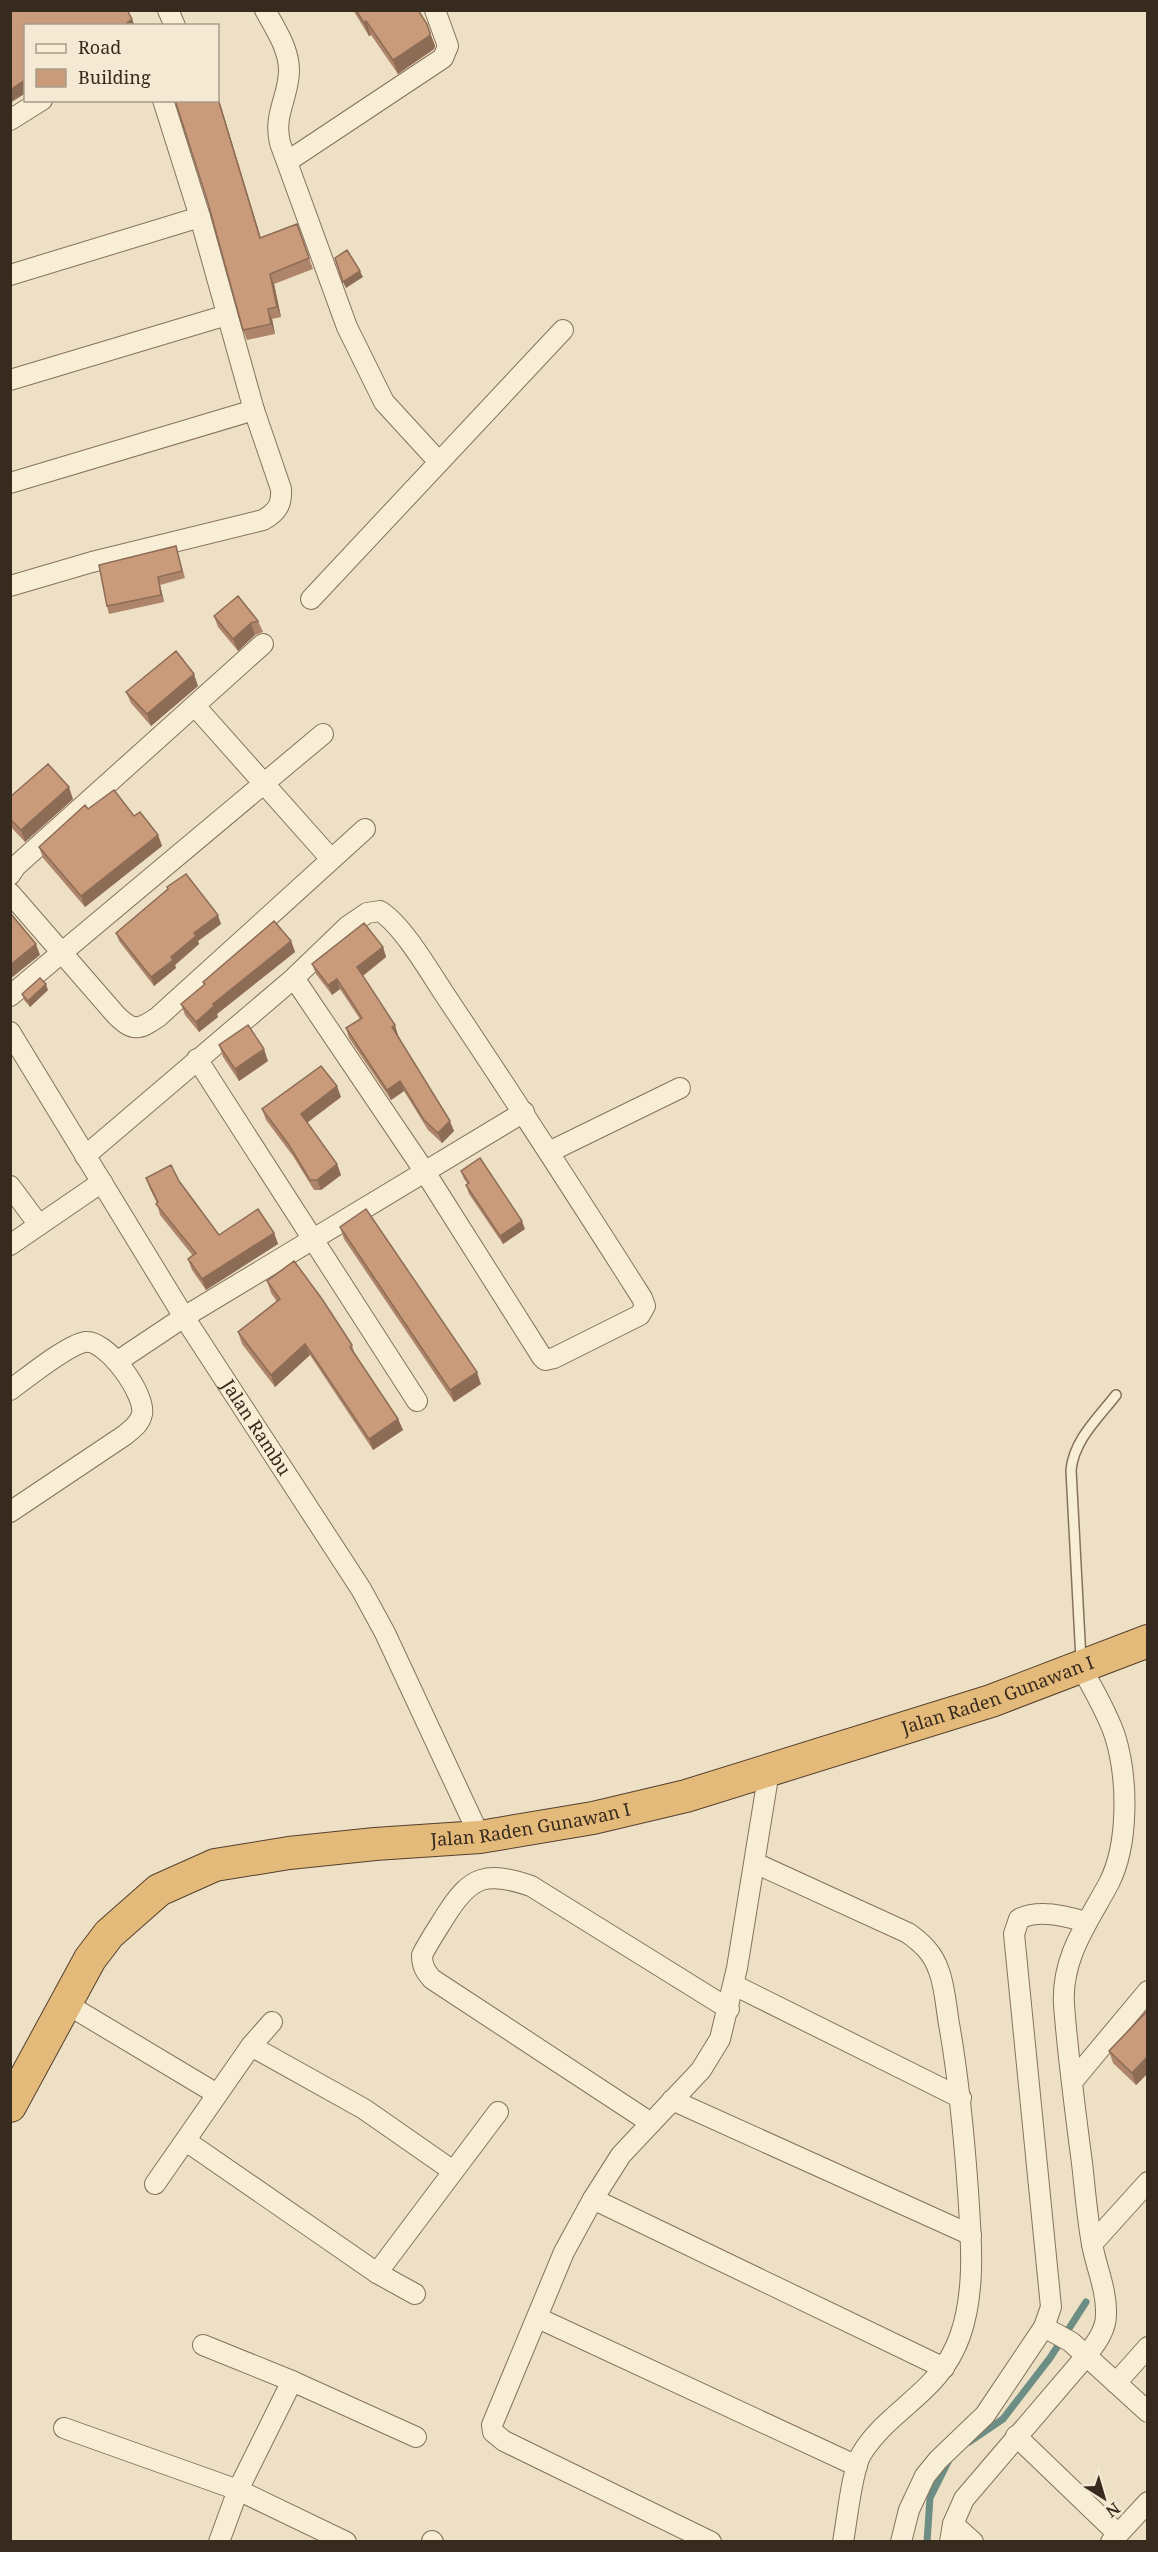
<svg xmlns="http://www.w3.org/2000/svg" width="1158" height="2552" viewBox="0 0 1158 2552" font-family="'Noto Serif',serif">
  <rect width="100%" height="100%" fill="#ede0c4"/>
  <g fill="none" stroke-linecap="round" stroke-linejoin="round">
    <path stroke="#6d8e85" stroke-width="7" d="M969,2442L1003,2419L1050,2358L1086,2302
      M927,2542L930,2498L951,2456"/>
    <g stroke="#86725b" stroke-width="12">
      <path id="service" d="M1081,1660L1071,1470C1074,1440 1098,1418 1116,1395"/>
    </g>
    <g stroke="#86725b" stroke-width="22">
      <g id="minor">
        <path d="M168,10L175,26"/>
        <path d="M265,10C275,28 289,49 289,70C289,97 273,114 280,143L347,327L384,402L439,462"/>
        <path d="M10,120L42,100"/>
        <path d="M288,161L443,58L448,46L435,10"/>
        <path d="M10,275L200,217"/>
        <path d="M10,380L227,315"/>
        <path d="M10,483L254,410"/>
        <path d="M10,586L92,562L263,520C277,512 282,505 281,489L254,410L200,217L163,100"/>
        <path d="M311,599L563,330"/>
        <path d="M195,706L331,859"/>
        <path d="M10,875L16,866L263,644"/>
        <path d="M10,893L116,1015C133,1032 139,1030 158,1017L365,829"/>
        <path d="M10,996L323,734"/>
        <path id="s1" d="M10,1032L184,1317L361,1589L385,1633L480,1837"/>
        <path d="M197,1059L417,1401"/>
        <path d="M549,1152L680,1088"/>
        <path d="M85,1156L294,978L348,926L367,913L380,911C405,927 433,978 451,1004C516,1101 579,1199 642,1298L645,1306L640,1315L554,1358L545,1360L542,1357L425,1172L294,978"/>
        <path d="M10,1186L39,1225"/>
        <path d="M10,1245L102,1182"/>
        <path d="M118,1361L184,1317L524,1112"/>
        <path d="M10,1390C27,1378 67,1345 85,1342C107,1339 146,1395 142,1414C140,1424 132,1429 125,1435L10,1512"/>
        <path d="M755,1863L908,1933C922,1943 933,1953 939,1971C945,1987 946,2007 949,2024C959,2080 964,2135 968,2191C971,2238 976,2291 960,2336C940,2393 891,2407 862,2453C852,2468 847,2521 843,2542"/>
        <path d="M734,1985L961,2098"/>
        <path d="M65,2003L217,2094"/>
        <path d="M251,2046L364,2109L453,2171"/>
        <path d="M1072,2082L1148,1991"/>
        <path d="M672,2100L971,2235"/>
        <path d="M651,2123L432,1979C425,1971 422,1966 422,1955C429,1941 438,1928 446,1915C471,1875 487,1871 531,1886L729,2009"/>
        <path d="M186,2141L377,2273L415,2294"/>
        <path d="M155,2184L251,2046L272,2022"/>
        <path d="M593,2199L944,2368"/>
        <path d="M1092,2244L1148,2182"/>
        <path d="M377,2273L498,2112"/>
        <path d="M538,2318L857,2466"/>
        <path d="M1044,2327L1071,2342L1148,2412"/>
        <path d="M203,2345L292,2381L416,2437"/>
        <path d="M1116,2383L1148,2347"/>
        <path d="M64,2428L238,2490L346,2542"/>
        <path d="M1016,2436L1118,2534"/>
        <path d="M953,2524L973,2542"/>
        <path d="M432,2541L433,2542"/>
        <path d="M219,2542L238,2490L292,2381"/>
        <path d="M711,2542L504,2441L493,2432L492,2425L564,2252L593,2199L621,2155L701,2070L720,2039L737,1968L769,1771"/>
        <path d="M901,2542L909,2510L925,2476L938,2460L985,2415L1044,2327L1051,2307L1014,1934L1019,1919C1038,1909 1067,1916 1085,1922"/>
        <path d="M950,2542L953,2524L964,2499L1087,2355C1096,2343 1106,2330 1106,2315C1107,2290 1096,2267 1092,2244C1087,2217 1085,2189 1082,2163C1075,2110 1068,2057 1064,2005C1061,1957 1088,1923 1109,1883C1129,1844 1128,1778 1115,1736C1107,1712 1093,1689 1081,1667"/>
        <path d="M1111,2542L1148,2502"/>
      </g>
    </g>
    <g stroke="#54402f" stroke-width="34">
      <g id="trunk">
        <path id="s2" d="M10,2106L90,1959L109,1934L159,1890L215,1865L289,1853L375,1844L480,1837L593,1818L686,1796L991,1701L1148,1641"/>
      </g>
    </g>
    <use href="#service" stroke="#f8eed6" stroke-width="9"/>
    <use href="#minor" stroke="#f8eed6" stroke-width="20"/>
    <use href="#trunk" stroke="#e4ba7a" stroke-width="32"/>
  </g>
  <path fill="#ae856a" d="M353,10H418L427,24L435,46L434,49L398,74L371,35L369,36Z
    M218,97L261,238L297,224L313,269L274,284L281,317L272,319L275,334L247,340L243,330Z
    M178,553L185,578L160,585L164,602L109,614L107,606Z
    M214,616L258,621L263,632L255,635L238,651L218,627Z
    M198,686L151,726L131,703L126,692Z
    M10,797L73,799L25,842L10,826Z
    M88,809L134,816L158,835L162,846L85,907L43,858L39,847Z
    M167,887L221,924L198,941L199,944L175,965L176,968L154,986L119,941L116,933L168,889Z
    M291,941L295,952L217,1014L218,1017L199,1032L185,1015L181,1004L204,985L203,982Z
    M383,947L386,957L363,976L454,1131L442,1143L428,1130L404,1091L391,1100L349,1038L346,1028L360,1019L340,989L332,995L316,974L312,964Z
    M48,990L30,1007L24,1000L22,994Z
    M219,1045L268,1061L239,1081L223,1057Z
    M341,1097L307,1123L337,1164L341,1175L321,1190H314L293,1156L266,1120L262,1109Z
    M461,1171L525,1229L503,1244L469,1194L466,1185L468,1184L464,1179Z
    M146,1178L179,1181L219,1235L274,1233L278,1244L206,1290L192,1270L188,1259L193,1256L160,1215L157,1203L150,1189Z
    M340,1227L481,1384L454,1402L344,1239Z
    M267,1281L352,1345L355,1355L398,1419L403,1430L373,1450L310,1355L275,1387L242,1344L238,1332L277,1302L271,1293Z
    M1148,2010V2073L1136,2085L1113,2063L1109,2051Z"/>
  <path fill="#8d6c56" d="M132,19L135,26H123Z
    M366,21L371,35L369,36L364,23Z
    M430,33L435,46L434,49L398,74L393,60Z
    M26,79V93L10,103V90Z
    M218,97L264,249L218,99Z
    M360,271L363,277L346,288L343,282Z
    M270,274L274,284L281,317L277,307Z
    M268,309L272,319L275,334L271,324Z
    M158,577L160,585L164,602L161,595Z
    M251,623L255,635L238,651L233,639Z
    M194,674L198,686L151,726L147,714Z
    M69,787L73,799L25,842L21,830Z
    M158,835L162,846L85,907L81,896Z
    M218,915L221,924L198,941L199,944L175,965L176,968L154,986L151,977L194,933Z
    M291,941L295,952L217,1014L218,1017L199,1032L196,1022L213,1004Z
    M36,944L40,955L10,979V965Z
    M383,947L386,957L361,977L357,967Z
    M337,979L340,989L332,995L328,985Z
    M46,984L48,990L30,1007L28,1001Z
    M395,1025L398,1035L395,1037L392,1027Z
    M264,1049L268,1061L239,1081L235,1069Z
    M400,1081L404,1091L391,1100L387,1090Z
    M337,1086L341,1097L305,1124L301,1114Z
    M450,1121L454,1131L442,1143L438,1133Z
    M337,1164L341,1175L321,1190L317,1180Z
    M522,1221L525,1229L503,1244L500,1236Z
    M274,1233L278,1244L206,1290L202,1279Z
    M305,1344L310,1355L275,1387L271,1375Z
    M477,1372L481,1384L454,1402L450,1390Z
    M398,1419L403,1430L373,1450L369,1439Z
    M1148,2056V2073L1136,2085L1132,2073Z"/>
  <path fill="#ca9b7b" stroke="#8d6c56" stroke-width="1.5" d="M10,10H127L132,19L123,26H26V79L10,90Z
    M356,10H418L427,24L430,33L429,36L393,60L366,21L364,23Z
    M218,99L260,238L297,224L309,258L270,274L277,307L268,309L271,324L243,330L208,203L175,100H218Z
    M347,250L360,271L343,282L335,258Z
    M176,546L182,571L158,577L161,595L107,606L99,565Z
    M238,596L258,621L251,623L233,639L214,616Z
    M176,651L194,674L147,714L126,692Z
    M48,764L69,787L21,830L10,819V797Z
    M114,790L134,816L140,812L158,835L81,896L39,847L85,805L88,809Z
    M186,874L218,915L194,933L196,936L171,957L173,960L151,977L116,933L168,889L167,887Z
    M11,914L36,944L10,965V915Z
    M274,921L291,941L213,1004L214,1006L196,1022L181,1004L205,984L203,982Z
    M364,923L383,947L357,967L395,1025L392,1027L450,1121L438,1133L424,1120L400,1081L387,1090L346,1028L362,1018L337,979L328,985L312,964Z
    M40,978L46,984L28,1001L22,994Z
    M248,1025L264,1049L235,1069L219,1045Z
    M321,1066L337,1086L301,1114L337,1164L317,1180H310L289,1145L262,1109Z
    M480,1158L522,1221L500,1236L466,1185L469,1183L461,1171Z
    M171,1165L179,1181L219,1235L258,1209L274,1233L202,1279L188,1259L196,1253L156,1204L158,1202L146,1178Z
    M366,1209L477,1372L450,1390L340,1227Z
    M294,1261L322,1299L352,1345L350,1347L398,1419L369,1439L305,1344L271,1375L238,1332L280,1299L267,1281Z
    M1148,2010V2056L1132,2073L1109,2051Z"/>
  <g text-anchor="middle" stroke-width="4.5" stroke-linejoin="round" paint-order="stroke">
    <g font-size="18" fill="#372a1e" stroke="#f4ead3">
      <text dy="6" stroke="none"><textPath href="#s1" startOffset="466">Jalan Rambu</textPath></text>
      <text dy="6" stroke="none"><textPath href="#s2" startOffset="1131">Jalan Raden Gunawan I</textPath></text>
      <text dy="6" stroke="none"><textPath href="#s2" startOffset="645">Jalan Raden Gunawan I</textPath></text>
    </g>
  </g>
  <rect width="1158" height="2552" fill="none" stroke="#372a1e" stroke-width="24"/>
  <rect x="24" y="24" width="195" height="78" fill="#f4ead3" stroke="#a89d8b" stroke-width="1.5"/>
  <rect x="36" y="44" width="30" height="9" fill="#f8eed6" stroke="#a89d8b" stroke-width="1.5"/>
  <text x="78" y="54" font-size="18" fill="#372a1e">Road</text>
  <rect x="36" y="69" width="30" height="18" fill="#ca9b7b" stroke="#a89d8b" stroke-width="1.5"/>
  <text x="78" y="84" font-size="18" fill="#372a1e">Building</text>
  <g transform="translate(1104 2498) rotate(143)" stroke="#f4ead3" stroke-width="4.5" paint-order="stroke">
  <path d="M0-4.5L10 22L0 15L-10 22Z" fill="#372a1e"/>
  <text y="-9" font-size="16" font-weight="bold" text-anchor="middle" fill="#372a1e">N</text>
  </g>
</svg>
